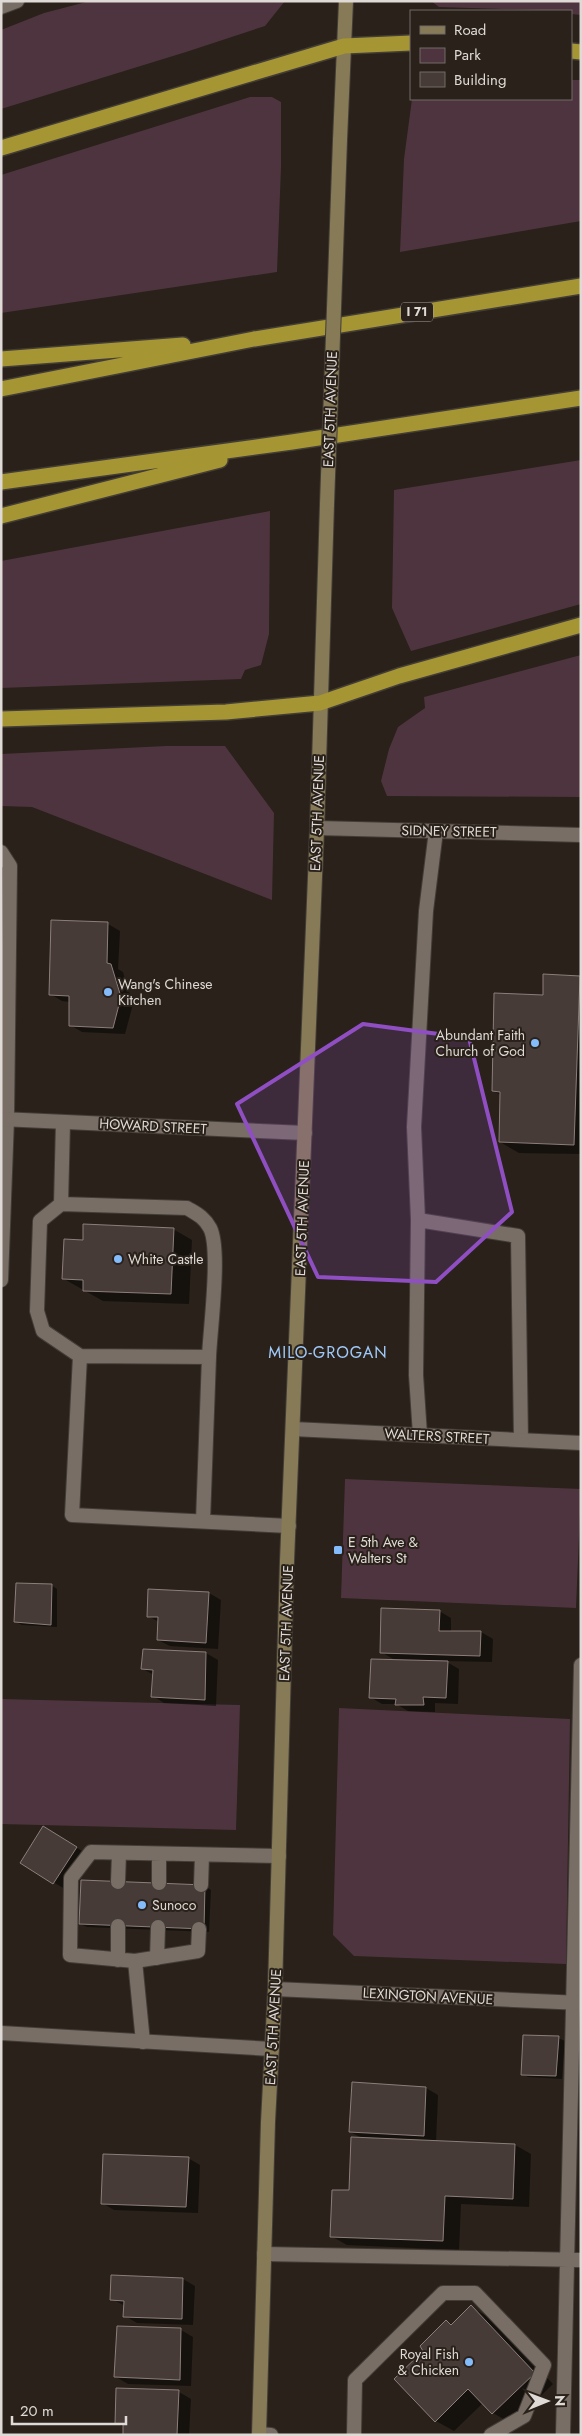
<svg xmlns="http://www.w3.org/2000/svg" width="582" height="2436" viewBox="0 0 582 2436" font-family="Jost,sans-serif">
  <rect width="100%" height="100%" fill="#29211a"/>
  <path fill="#4e343e" d="M90,1H285L265,26L186,52L1,109V30L44,13Z
    M431,1H581V15L571,14V11L439,7Z
    M571,80H581V221L400,252L404,159L412,99H571Z
    M250,97H272L281,102V167L277,272L1,313V175Z
    M581,460V604L411,651L392,608L394,490Z
    M270,511L269,634L261,665L245,670L241,679L1,688V561Z
    M581,655V797L387,796L381,781L389,749L398,727L425,708L424,697Z
    M166,746H225L274,813L272,900L32,807L1,806V754Z
    M345,1479L581,1489L576,1608L341,1598Z
    M1,1699L240,1705L236,1830L1,1824Z
    M339,1708L570,1719L566,1964L354,1956L333,1935Z"/>
  <path fill="#0007" d="M108,924L120,931L118,969L123,972L133,1004L125,1034L82,1032L70,1025V1002L62,1001L50,994Z
    M579,977L581,1154L519,1153L500,1142L501,1095L493,1091L544,996Z
    M173,1229L192,1240L189,1304L103,1301L64,1279L84,1241Z
    M51,1585L57,1589V1627L22,1625L16,1622Z
    M209,1593L221,1600L218,1649L170,1646L158,1640L159,1622L148,1616Z
    M439,1611L451,1618V1632H481L493,1639L492,1662L445,1661L459,1669L458,1704L435,1703V1712L408,1711L396,1704H382L370,1697L395,1660L381,1652Z
    M144,1650L206,1653L218,1660L216,1706L164,1703L153,1696L154,1675L143,1669Z
    M59,1837L92,1857L70,1892L21,1863Z
    M205,1886L211,1890L209,1932L87,1927L80,1924Z
    M558,2038L565,2041L562,2079L528,2077L522,2074Z
    M353,2084L426,2088L438,2095L436,2142L515,2145L531,2154L529,2207L461,2204L459,2250L347,2245L331,2236L350,2192L362,2138L350,2132Z
    M188,2158L200,2165L198,2213L114,2210L102,2203Z
    M183,2279L195,2286L193,2325L137,2323L125,2316V2306L112,2299Z
    M471,2307L490,2318L553,2384L512,2424L493,2413L483,2403L454,2431L436,2421L425,2351L447,2321L453,2325Z
    M118,2327L181,2330L193,2337L191,2386L128,2384L116,2377Z
    M179,2392L191,2399L189,2435H124L125,2428L116,2423Z"/>
  <path fill="#473b38" stroke="#8c7e7b" d="M51,920L108,922L107,963L111,964L121,997L113,1028L69,1026V996L49,995Z
    M543,974L580,976L574,1145L499,1142L500,1092L492,1091L494,993L543,995Z
    M83,1224L174,1228L171,1294L83,1291V1280L62,1279L64,1239L83,1240Z
    M16,1583L52,1584L51,1625L14,1622Z
    M148,1589L209,1592L206,1643L157,1640L158,1617H147Z
    M381,1608L440,1610L439,1631H481L480,1656L380,1653Z
    M143,1649L206,1652L205,1700L151,1697L153,1670L141,1669Z
    M371,1659L448,1661L446,1698L423,1697L424,1705H395L396,1699L369,1698Z
    M43,1826L77,1847L53,1884L20,1863Z
    M81,1880L205,1885L204,1929L79,1924Z
    M523,2035L559,2036L556,2076L521,2075Z
    M352,2082L426,2087L424,2136L349,2132Z
    M351,2137L515,2144L513,2199L445,2196L443,2241L330,2237L332,2190H349Z
    M103,2154L189,2157L186,2207L101,2204Z
    M111,2275L183,2278L182,2319L123,2317L124,2301L110,2300Z
    M471,2305L535,2373L492,2414L468,2389L435,2422L394,2379L423,2351L420,2346L446,2320L451,2325Z
    M117,2326L181,2328L180,2380L114,2377Z
    M116,2388L179,2390L177,2435H123V2424H115Z"/>
  <g fill="none" stroke-linecap="round" stroke-linejoin="round">
    <g stroke="#433d37" stroke-width="16">
      <path id="service" d="M1,7L17,1
        M1,852L10,866L7,1119L1,1280
        M63,1122L61,1204L40,1221L37,1311L43,1331L80,1356L209,1357L203,1521
        M61,1204L187,1208C197,1214 204,1217 210,1228C221,1249 210,1330 209,1357
        M418,1220L518,1236L521,1440
        M80,1356L72,1515L289,1526
        M420,1435L416,1375L418,1220L414,1127L426,911L436,831
        M118,1882L119,1853
        M159,1883V1854
        M201,1885L202,1855
        M157,1958L158,1927
        M118,1960V1926
        M135,1961L198,1951L199,1929
        M143,2042L135,1961L70,1955L71,1878L91,1852L279,1856
        M264,2254L581,2260
        M259,2434L271,2435
        M354,2435L355,2380L443,2293H475L544,2365L524,2416L491,2435
        M563,2435L581,1665"/>
    </g>
    <g stroke="#433d37" stroke-width="16">
      <path id="minor" d="M317,828L581,835
        M1,1119L305,1133
        M293,1429L581,1443
        M275,1989L581,2003
        M1,2033L272,2049"/>
    </g>
    <g stroke="#433d37" stroke-width="16">
      <path id="secondary" d="M340,140L346,1
        M259,2435L268,2122L275,1989L287,1561L317,828L327,504"/>
    </g>
    <g stroke="#433d37" stroke-width="18">
      <path id="motorway" d="M571,51L581,52
        M1,148L344,46L411,43
        M1,359L183,345
        M1,389L254,339L581,286
        M1,482L292,442L581,398
        M1,516L220,460
        M1,719L226,712L320,703L399,676L581,625"/>
    </g>
    <use href="#service" stroke="#786e66" stroke-width="14"/>
    <use href="#minor" stroke="#786e66" stroke-width="14"/>
    <use href="#secondary" stroke="#867a57" stroke-width="14"/>
    <use href="#motorway" stroke="#a69533" stroke-width="15"/>
    <g stroke="#433d37" stroke-width="16" stroke-linecap="butt">
      <path id="secondary-bridge" d="M327,504L340,140"/>
    </g>
    <use href="#secondary-bridge" stroke="#867a57" stroke-width="14"/>
  </g>
  <path fill="#8f4fc3" fill-opacity="0.2" stroke="#8f4fc3" stroke-width="4" stroke-linejoin="round" d="M363,1024L469,1038L512,1212L436,1282L318,1277L237,1104Z"/>
  <g fill="#84bcfb" stroke="#29211a" stroke-width="2">
    <circle cx="108" cy="992" r="5"/>
    <circle cx="535" cy="1043" r="5"/>
    <circle cx="118" cy="1259" r="5"/>
    <rect x="333" y="1545" width="10" height="10" rx="2.5"/>
    <circle cx="142" cy="1905" r="5"/>
    <circle cx="469" cy="2362" r="5"/>
  </g>
  <g text-anchor="middle" stroke-width="4" stroke-linejoin="round" paint-order="stroke">
    <rect fill="#29211a" stroke="#a8a29d" stroke-width="1" x="401" y="302.5" width="32" height="19" rx="4"/>
    <g font-size="12" font-weight="bold" fill="#dfdad5">
      <text x="417" y="316">I 71</text>
    </g>
    <g font-size="14" fill="#dfdad5" stroke="#29211a">
      <text transform="translate(330 409) rotate(-88)" y="5">EAST 5TH AVENUE</text>
      <text transform="translate(317 813) rotate(-88)" y="5">EAST 5TH AVENUE</text>
      <text transform="translate(449 831) rotate(1)" y="5">SIDNEY STREET</text>
      <text transform="translate(153 1126) rotate(3)" y="5">HOWARD STREET</text>
      <text transform="translate(302 1218) rotate(-88)" y="5">EAST 5TH AVENUE</text>
      <text transform="translate(437 1436) rotate(3)" y="5">WALTERS STREET</text>
      <text transform="translate(286 1623) rotate(-88)" y="5">EAST 5TH AVENUE</text>
      <text transform="translate(428 1996) rotate(3)" y="5">LEXINGTON AVENUE</text>
      <text transform="translate(273 2027) rotate(-87)" y="5">EAST 5TH AVENUE</text>
    </g>
    <g font-size="14" fill="#dfdad5" stroke="#29211a" text-anchor="start">
      <text x="118" y="989">Wang's Chinese<tspan x="118" dy="16">Kitchen</tspan></text>
      <text x="525" y="1040" text-anchor="end">Abundant Faith<tspan x="525" dy="16">Church of God</tspan></text>
      <text x="128" y="1264">White Castle</text>
      <text x="348" y="1547">E 5th Ave &amp;<tspan x="348" dy="16">Walters St</tspan></text>
      <text x="152" y="1910">Sunoco</text>
      <text x="459" y="2359" text-anchor="end">Royal Fish<tspan x="459" dy="16">&amp; Chicken</tspan></text>
    </g>
    <g font-size="16" letter-spacing="1" fill="#9fc9f8" stroke="#29211a">
      <text x="328" y="1358">MILO-GROGAN</text>
    </g>
  </g>
  <rect width="582" height="2436" fill="none" stroke="#dfdad5" stroke-width="5"/>
  <rect x="410" y="10" width="162" height="90" fill="#29211a" stroke="#726b65"/>
  <rect x="420" y="26" width="25" height="8" fill="#867a57" stroke="#726b65"/>
  <text x="454" y="35" font-size="15" fill="#dfdad5">Road</text>
  <rect x="420" y="48" width="25" height="15" fill="#4e343e" stroke="#726b65"/>
  <text x="454" y="60" font-size="15" fill="#dfdad5">Park</text>
  <rect x="420" y="72" width="25" height="15" fill="#473b38" stroke="#726b65"/>
  <text x="454" y="85" font-size="15" fill="#dfdad5">Building</text>
  <g transform="translate(547 2401) rotate(89)" stroke="#29211a" stroke-width="4" paint-order="stroke">
  <path d="M0-4L9 19L0 12L-9 19Z" fill="#dfdad5"/>
  <text y="-8" font-size="14" font-weight="bold" text-anchor="middle" fill="#dfdad5">N</text>
  </g>
  <path d="M12 2416v8h114v-8" fill="none" stroke="#dfdad5" stroke-width="2.5"/>
  <text x="20" y="2416" font-size="15" fill="#dfdad5" stroke="#29211a" stroke-width="4" paint-order="stroke">20 m</text>
</svg>
